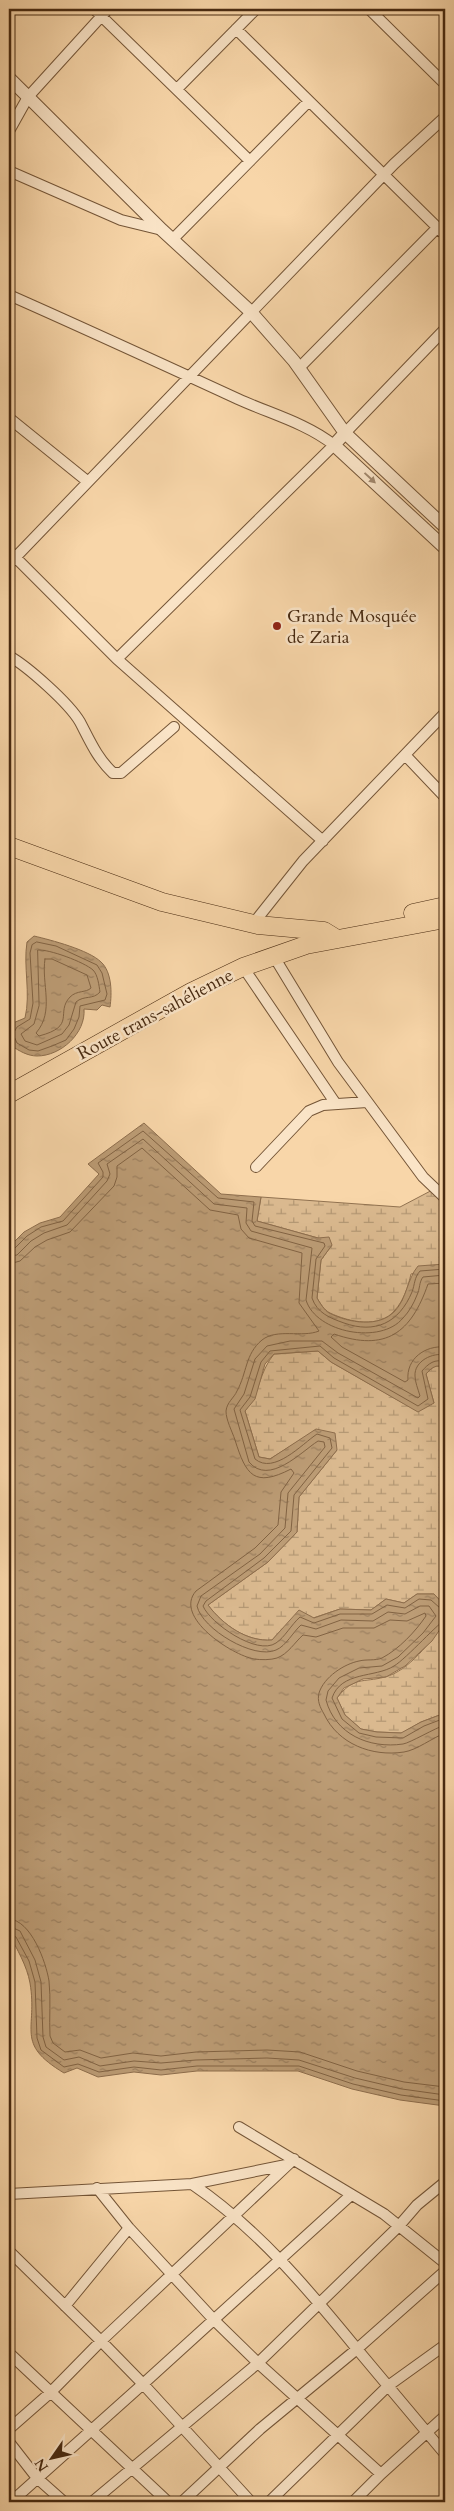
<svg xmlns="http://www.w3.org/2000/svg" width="454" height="2511" viewBox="0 0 454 2511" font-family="Cardo,serif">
  <defs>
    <pattern id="wetland-marsh" width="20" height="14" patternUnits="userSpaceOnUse" patternTransform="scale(1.25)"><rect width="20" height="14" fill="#dab98f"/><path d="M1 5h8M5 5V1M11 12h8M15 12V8" fill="none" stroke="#b39773"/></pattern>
    <pattern id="water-ripples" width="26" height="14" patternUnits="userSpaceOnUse" patternTransform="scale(1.25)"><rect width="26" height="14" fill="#bc9c75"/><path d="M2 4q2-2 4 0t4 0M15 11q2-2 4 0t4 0" fill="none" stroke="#9b7f5f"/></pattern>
  </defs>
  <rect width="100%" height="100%" fill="#f8d6a9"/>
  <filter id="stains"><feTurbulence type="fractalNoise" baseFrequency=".004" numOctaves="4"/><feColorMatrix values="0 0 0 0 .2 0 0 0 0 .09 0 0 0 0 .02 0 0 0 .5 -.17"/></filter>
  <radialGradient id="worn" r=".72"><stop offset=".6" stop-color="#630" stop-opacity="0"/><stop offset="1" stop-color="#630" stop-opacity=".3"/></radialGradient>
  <path fill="url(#wetland-marsh)" stroke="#917250" d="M440,1186L445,1190V1266L411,1274C408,1287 404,1300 395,1310C380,1329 349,1322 330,1313C324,1310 320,1303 317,1298L321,1260L332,1245L318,1238L257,1221L261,1197L400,1207Z
    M318,1351L331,1362L403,1403H434L426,1374C431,1368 437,1363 445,1368V1606L434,1594H417L404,1603L386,1599L371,1610L340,1609L283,1628L272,1640C247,1642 223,1625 208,1605L268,1562L297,1532L299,1497L337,1450L297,1442L270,1459L259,1457L245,1411C260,1393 259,1372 274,1354Z
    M445,1622V1713L421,1722L402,1733L377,1732L361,1729L345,1715L337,1698C354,1676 362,1683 385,1677C409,1671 431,1641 445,1622Z"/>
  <path fill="url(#water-ripples)" stroke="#8e6e4d" d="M34,936C51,940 89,950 101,962C112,972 112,993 110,1007L102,1005L97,1010L84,1009C86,1033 61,1056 37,1056C28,1056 19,1051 12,1046L9,1033L13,1023L25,1018C31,993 23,967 27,942Z
    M144,1123L221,1194L261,1197L257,1221L318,1238L329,1237L332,1245L321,1260L317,1298C320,1303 324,1310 329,1313C349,1323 379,1328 395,1311C407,1298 407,1279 418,1266L445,1264V1368C437,1363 431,1368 426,1374L434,1403L418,1412L331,1362L318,1351L274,1354L265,1364L255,1399L245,1411L259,1457L270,1459L316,1429L335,1433L337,1450L299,1497L297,1532L268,1562L208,1605C223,1625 247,1642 272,1640L299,1610L314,1618L340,1609L371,1610L386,1599L404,1603L417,1594H434L445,1606V1622L432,1641L405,1666L386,1677L363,1679L344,1688L337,1698L345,1715L361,1729L377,1732L401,1733L421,1722L445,1713V2106L400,2100L352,2089L298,2071H197L161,2075L134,2072L98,2077L77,2068L64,2073C14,2043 38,2030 30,1983C27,1966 17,1949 9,1934V1247L24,1232L40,1223L60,1217L99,1174L88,1164Z"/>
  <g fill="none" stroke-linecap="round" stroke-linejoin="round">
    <path stroke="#826343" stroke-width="1" d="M37,942L56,946L97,965L102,973L107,994L105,1000L80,1006L79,1017L74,1029L66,1040L52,1046L38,1051L29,1050L17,1043L13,1034L17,1027L30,1019L33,1003L30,953L32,945Z
      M38,950C49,949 84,962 93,970C98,975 99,986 100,992C93,1000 84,995 76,1002L69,1025L62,1034L37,1045L25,1041L21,1034L34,1024L39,1006Z
      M45,959H52L87,975L91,988C86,993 77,990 70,997C55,1013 77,1026 39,1036L36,1033C55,1011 41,984 45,959Z
      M9,1250L14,1249L27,1236L41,1227L63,1221L103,1177V1172L98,1163L143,1131L218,1198L254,1202L252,1221L255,1226L324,1243L325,1246L316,1259L312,1298C317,1313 330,1318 344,1323C375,1334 399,1323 412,1292C415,1284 414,1278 420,1271L445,1269
      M9,1256L17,1255L31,1241L44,1233L67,1225L107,1181L110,1174L107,1164L143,1139L214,1204L247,1208L246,1223L251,1231L312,1248L306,1300C316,1333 381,1345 403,1318C409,1312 414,1303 417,1295C420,1289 419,1282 423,1277L445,1275
      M9,1264L20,1261L35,1247L47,1240L70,1232L114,1186L117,1177V1166L142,1148L210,1210L238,1215L241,1229L249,1238L302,1253L299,1303L319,1331C302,1338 277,1328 262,1340C245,1354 247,1373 237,1391C234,1398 227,1402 226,1411C226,1420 232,1431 235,1440C246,1475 254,1488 291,1469L294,1473L281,1492L278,1525L255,1548L196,1591C173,1617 232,1655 254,1659C261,1660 271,1660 277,1658C288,1654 295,1642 303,1635L316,1637L343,1628H374L390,1620L407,1621L425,1613L426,1616C415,1632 399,1649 382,1658C375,1661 367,1659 359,1661C344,1664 324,1677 319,1693C317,1701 320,1707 324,1714C338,1744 372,1757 404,1752C417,1750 432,1738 445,1733
      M445,1283L428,1284C411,1333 386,1352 334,1334L331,1337L342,1347L405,1382L408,1380C406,1359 425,1345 445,1347
      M445,1355C433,1352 414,1361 415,1376C415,1382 418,1389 420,1396L418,1398L338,1353L322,1341H290L267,1346L255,1359L244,1394L234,1409L249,1462C269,1486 301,1452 318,1441L324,1442L325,1447L288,1493L285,1528L260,1554L201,1596L197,1606C202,1629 254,1660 276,1650C286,1646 293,1632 301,1625L316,1629L341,1620L373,1621L388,1612L405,1614L420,1606H429L436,1616L423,1633L398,1657L382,1666L359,1668L339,1678L328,1691L326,1700C335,1734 369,1749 403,1744C410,1743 435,1728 445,1725
      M445,1362C435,1358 428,1364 422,1371L428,1399L418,1406L334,1358L320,1346L270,1351L261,1362L250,1397L240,1410L255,1459C274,1475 302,1444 317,1434L330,1438L332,1448L294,1495L291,1531L264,1558L206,1601L203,1606C210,1623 257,1656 276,1643C285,1637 291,1625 300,1617L314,1623L340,1614H372L387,1605L405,1608L419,1599L431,1600L440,1608L445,1609
      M445,1620C441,1620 406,1659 394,1666C375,1678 341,1671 332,1698L342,1719L359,1733L376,1737L403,1738L424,1726L445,1718
      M9,1919C31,1920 46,1962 49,1981C51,1999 49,2018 50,2036L53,2043L65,2052L80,2050L101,2058L133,2053L161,2056L196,2052L267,2050L300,2052L357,2071L404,2082L445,2087
      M9,1926L20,1931L35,1960L41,1982L43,2037L46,2047L64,2060L79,2057L100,2066L134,2061L161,2063L196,2060L267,2058L299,2060L355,2078L402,2089L445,2095
      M9,1933L16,1937L29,1961L35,1982L37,2038L41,2050L64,2067L78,2064L99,2072L134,2067L161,2070L197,2066H299L353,2084L401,2095L445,2101"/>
    <g stroke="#745537" stroke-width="12">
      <path id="minor" d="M94,9L250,161
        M369,9L445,84
        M236,29L445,235
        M177,89L256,9
        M9,131L28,97L108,9
        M9,171L121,220L162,230
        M172,240L309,101
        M9,295C86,329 162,364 238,399C271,414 306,423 334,445L117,659
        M299,368L437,228
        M9,418L87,481
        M345,433L445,329
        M9,551L117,659L323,841
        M9,564L394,164L445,117
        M9,656C27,666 69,703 80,722C90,741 97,758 113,773H121L174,727
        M406,756L445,797
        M253,924L303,861L445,713
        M273,955L338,1062L423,1177L445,1198
        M243,967L336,1104
        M256,1167L309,1111L323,1105L367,1102
        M239,2127L384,2214L445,2263
        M192,2184L286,2165
        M97,2188L129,2228L214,2320L258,2363L398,2227L417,2205L445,2182
        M9,2194L192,2184C257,2228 308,2289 357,2349L445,2271
        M9,2251L101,2341L294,2159
        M65,2306L129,2228
        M9,2353L168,2502
        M9,2429L50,2393L101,2341L143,2384L11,2502
        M9,2442L37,2478L64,2502
        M381,2474L445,2416
        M92,2502L258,2363L381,2474L353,2502
        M182,2502L260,2429L357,2349L445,2454
        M251,2502L143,2384L351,2195
        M269,2502L388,2386L445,2345"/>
    </g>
    <g stroke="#745537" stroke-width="14">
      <path id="tertiary" d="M9,78L162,230L251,312L294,361L345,433L445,527
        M345,433L334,445L445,548"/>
    </g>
    <g stroke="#482a11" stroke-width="19">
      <path id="trunk" d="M9,846L162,902L258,925L324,931L337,939
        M413,913L445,906
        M9,1094L191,992L243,967L306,945L445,919"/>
    </g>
    <use href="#minor" stroke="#fae4c7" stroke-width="10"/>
    <use href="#tertiary" stroke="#fae4c7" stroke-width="12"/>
    <use href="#trunk" stroke="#f8d6a9" stroke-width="18"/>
  </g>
  <defs><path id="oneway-solid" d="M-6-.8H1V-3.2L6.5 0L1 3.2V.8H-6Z" transform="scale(1.25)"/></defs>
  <use fill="#a1876c" href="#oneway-solid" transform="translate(370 478) rotate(43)"/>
  <circle fill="#8f2418" stroke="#fae4c7" stroke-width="2" cx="277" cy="626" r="5"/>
  <g text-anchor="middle" stroke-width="5" stroke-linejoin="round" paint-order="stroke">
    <g font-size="18" fill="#482a11" stroke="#fae4c7" text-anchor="start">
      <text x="287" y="622">Grande Mosquée<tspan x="287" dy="21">de Zaria</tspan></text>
    </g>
    <g font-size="18" fill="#482a11" stroke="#fae4c7">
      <text transform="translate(155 1014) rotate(-28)" y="6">Route trans-sahélienne</text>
    </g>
  </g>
  <rect width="454" height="2511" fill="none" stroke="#f8d6a9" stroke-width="30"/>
  <rect x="10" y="10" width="434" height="2491" fill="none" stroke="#482a11" stroke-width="2.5"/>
  <rect x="15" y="15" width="424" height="2481" fill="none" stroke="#482a11"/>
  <g transform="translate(52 2458) rotate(236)" stroke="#fae4c7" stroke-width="4" paint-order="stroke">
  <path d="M0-4L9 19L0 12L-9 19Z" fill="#482a11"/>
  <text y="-8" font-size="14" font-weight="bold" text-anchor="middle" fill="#482a11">N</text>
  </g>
  <rect width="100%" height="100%" filter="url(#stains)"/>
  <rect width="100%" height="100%" fill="url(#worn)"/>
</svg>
